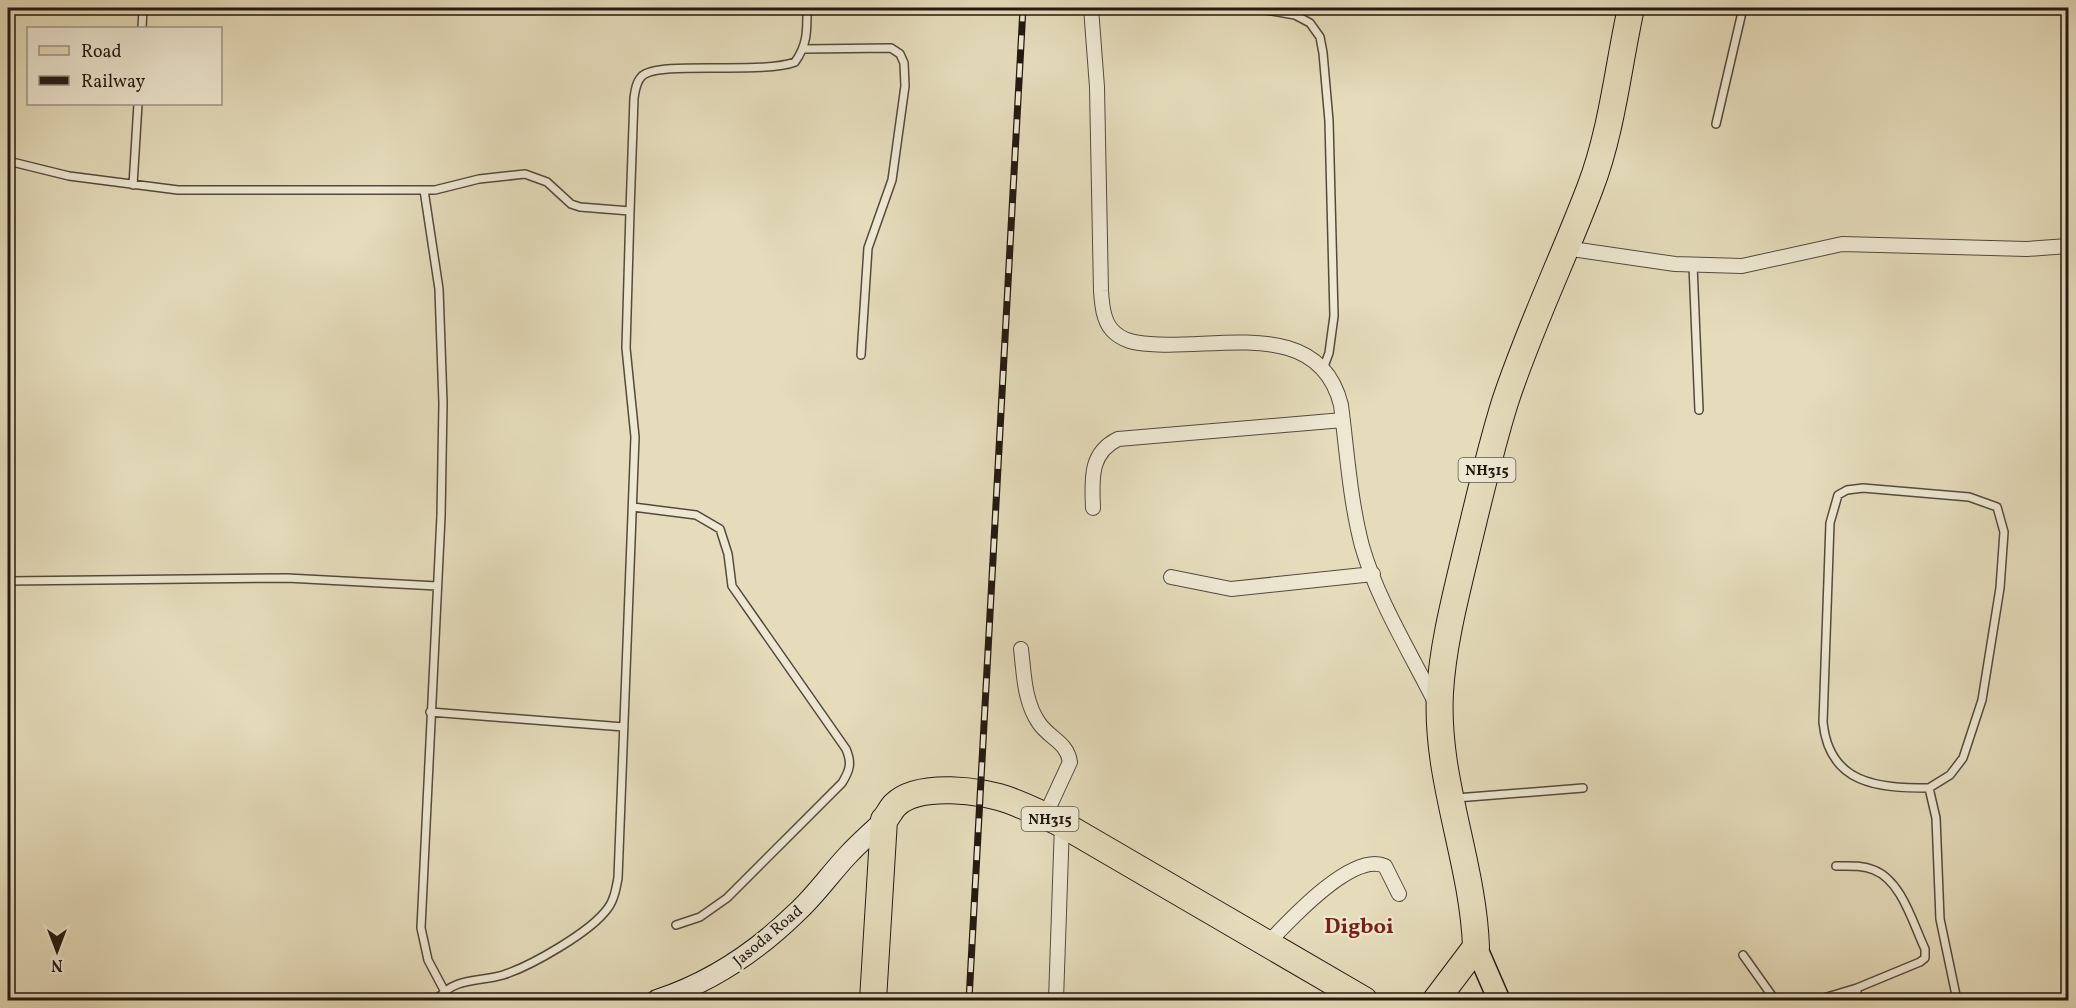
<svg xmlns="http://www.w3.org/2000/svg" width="2076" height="1008" viewBox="0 0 2076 1008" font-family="Vollkorn,serif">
  <rect width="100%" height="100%" fill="#e5dcbb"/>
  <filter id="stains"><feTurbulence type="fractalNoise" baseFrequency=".00333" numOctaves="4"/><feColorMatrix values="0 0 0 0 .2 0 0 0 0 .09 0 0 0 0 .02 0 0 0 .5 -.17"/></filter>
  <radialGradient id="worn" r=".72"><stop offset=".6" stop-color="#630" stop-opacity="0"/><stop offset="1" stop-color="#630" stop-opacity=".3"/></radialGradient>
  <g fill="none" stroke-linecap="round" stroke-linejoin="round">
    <g stroke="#544a3c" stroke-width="10">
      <path id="lane" d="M1254,8L1295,15L1310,23L1320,37L1323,53L1329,121L1334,316L1329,353L1323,369
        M142,28L143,8
        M804,49L891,48L900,54L904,63L905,86L892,180L868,248L861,355
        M1716,124L1743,8
        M8,161L69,176L178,190H435L479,179L525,174L547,182L571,204L580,207L630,211L634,98C635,91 636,82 642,76C659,60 762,75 795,62C808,44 807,29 807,8
        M133,185L138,104
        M424,190L439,289L443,403L441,516L421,928L428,960L445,992
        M1693,265L1699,410
        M633,507L696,515L720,529L728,554L732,586L846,749C852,763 850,770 842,783L727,898L700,917L676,925
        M8,581L287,578L437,586
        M430,712L624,727
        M1929,788C1877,788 1829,784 1823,722L1830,523L1838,495L1847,490L1863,488L1969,497L1997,507L2004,532L2000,588L1982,700L1963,758L1950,775L1929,788L1936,818L1940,919L1957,1000
        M1456,798L1583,788
        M1836,866C1849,866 1862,865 1874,870C1902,881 1913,924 1925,949V958L1920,962L1857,988V1000
        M1743,955L1775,1000
        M437,1000C453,977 480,982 503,975C531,966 591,932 608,908C614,900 616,889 618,878L635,437L626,348L630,211
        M1817,1000L1857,988"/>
    </g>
    <g stroke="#544a3c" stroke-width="16">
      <path id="street" d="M1091,8L1097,87L1101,291C1102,304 1103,320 1112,330C1122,341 1135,343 1150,344C1216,350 1319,316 1341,405C1347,452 1350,500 1362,546C1377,599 1411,654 1436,704
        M1565,248L1675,264L1742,266L1842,244L2027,249L2068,246
        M1093,508C1092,480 1089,453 1118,439L1343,420
        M1171,577L1231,589L1373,574
        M1021,649C1024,673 1024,702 1039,723C1050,739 1067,742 1070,762L1045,816
        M1267,944C1288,922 1352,851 1385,866L1399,894
        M1056,1000L1062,824"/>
    </g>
    <g stroke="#231912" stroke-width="22">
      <path id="secondary" d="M657,1000C709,983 757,951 796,913C815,896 830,874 848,855C859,843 872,832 884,820"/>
    </g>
    <g stroke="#231912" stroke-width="24">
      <path id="primary" d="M1476,947L1499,1000"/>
    </g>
    <g stroke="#231912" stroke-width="28">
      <path id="highway" d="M873,1000L884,820C888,816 891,809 895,805C918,782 983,790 1011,801C1029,808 1046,816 1062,824L1364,1000
        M1436,1000L1476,947C1473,861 1435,779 1440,692C1443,643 1456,595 1467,548C1479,499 1490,450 1505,402C1529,329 1563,259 1590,188C1612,131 1618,67 1631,8"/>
    </g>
    <use href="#lane" stroke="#eee8d3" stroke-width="7"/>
    <use href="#street" stroke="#eee8d3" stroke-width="14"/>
    <use href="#secondary" stroke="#eee8d3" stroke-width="20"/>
    <use href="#primary" stroke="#e5dcbb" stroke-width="21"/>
    <use href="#highway" stroke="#e5dcbb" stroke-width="26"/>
    <g stroke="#231912" stroke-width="7">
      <path id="rail" d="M969,1000L1023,8"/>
    </g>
    <use href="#rail" stroke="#eee8d3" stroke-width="4.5" stroke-dasharray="14" stroke-linecap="butt"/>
  </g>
  <g text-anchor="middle" stroke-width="4.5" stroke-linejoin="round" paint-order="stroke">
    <g fill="#eee8d3" stroke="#60574c" stroke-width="1.5">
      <rect x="1458.5" y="458" width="57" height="24" rx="4.5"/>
      <rect x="1021.5" y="807" width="57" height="24" rx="4.5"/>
    </g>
    <g font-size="15" font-weight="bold" fill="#231912">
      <text x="1487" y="475">NH315</text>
      <text x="1050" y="824">NH315</text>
    </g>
    <g font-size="16" fill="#231912" stroke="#eee8d3">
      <text transform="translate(767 935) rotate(-40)" y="6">Jasoda Road</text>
    </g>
    <g font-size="22" font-weight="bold" fill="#7a1f14" stroke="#eee8d3">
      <text x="1359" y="933">Digboi</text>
    </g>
  </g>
  <rect width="2076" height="1008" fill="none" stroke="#e5dcbb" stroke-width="30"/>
  <rect x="9" y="9" width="2058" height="990" fill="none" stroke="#231912" stroke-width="3"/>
  <rect x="15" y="15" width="2046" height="978" fill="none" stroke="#231912" stroke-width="1.5"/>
  <rect x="27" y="27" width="195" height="78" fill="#eee8d3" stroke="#9d9586" stroke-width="1.5"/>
  <rect x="39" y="46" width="30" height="9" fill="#e5dcbb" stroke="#9d9586" stroke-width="1.5"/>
  <text x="81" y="57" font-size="18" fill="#231912">Road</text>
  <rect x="39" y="76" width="30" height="9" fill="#231912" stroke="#9d9586" stroke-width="1.5"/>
  <text x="81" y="87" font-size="18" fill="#231912">Railway</text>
  <g transform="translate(57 951) rotate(180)" stroke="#eee8d3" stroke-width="4.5" paint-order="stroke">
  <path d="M0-4.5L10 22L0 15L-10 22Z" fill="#231912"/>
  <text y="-9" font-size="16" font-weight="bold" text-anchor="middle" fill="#231912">N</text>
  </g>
  <rect width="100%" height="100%" filter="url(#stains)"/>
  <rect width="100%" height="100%" fill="url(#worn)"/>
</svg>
